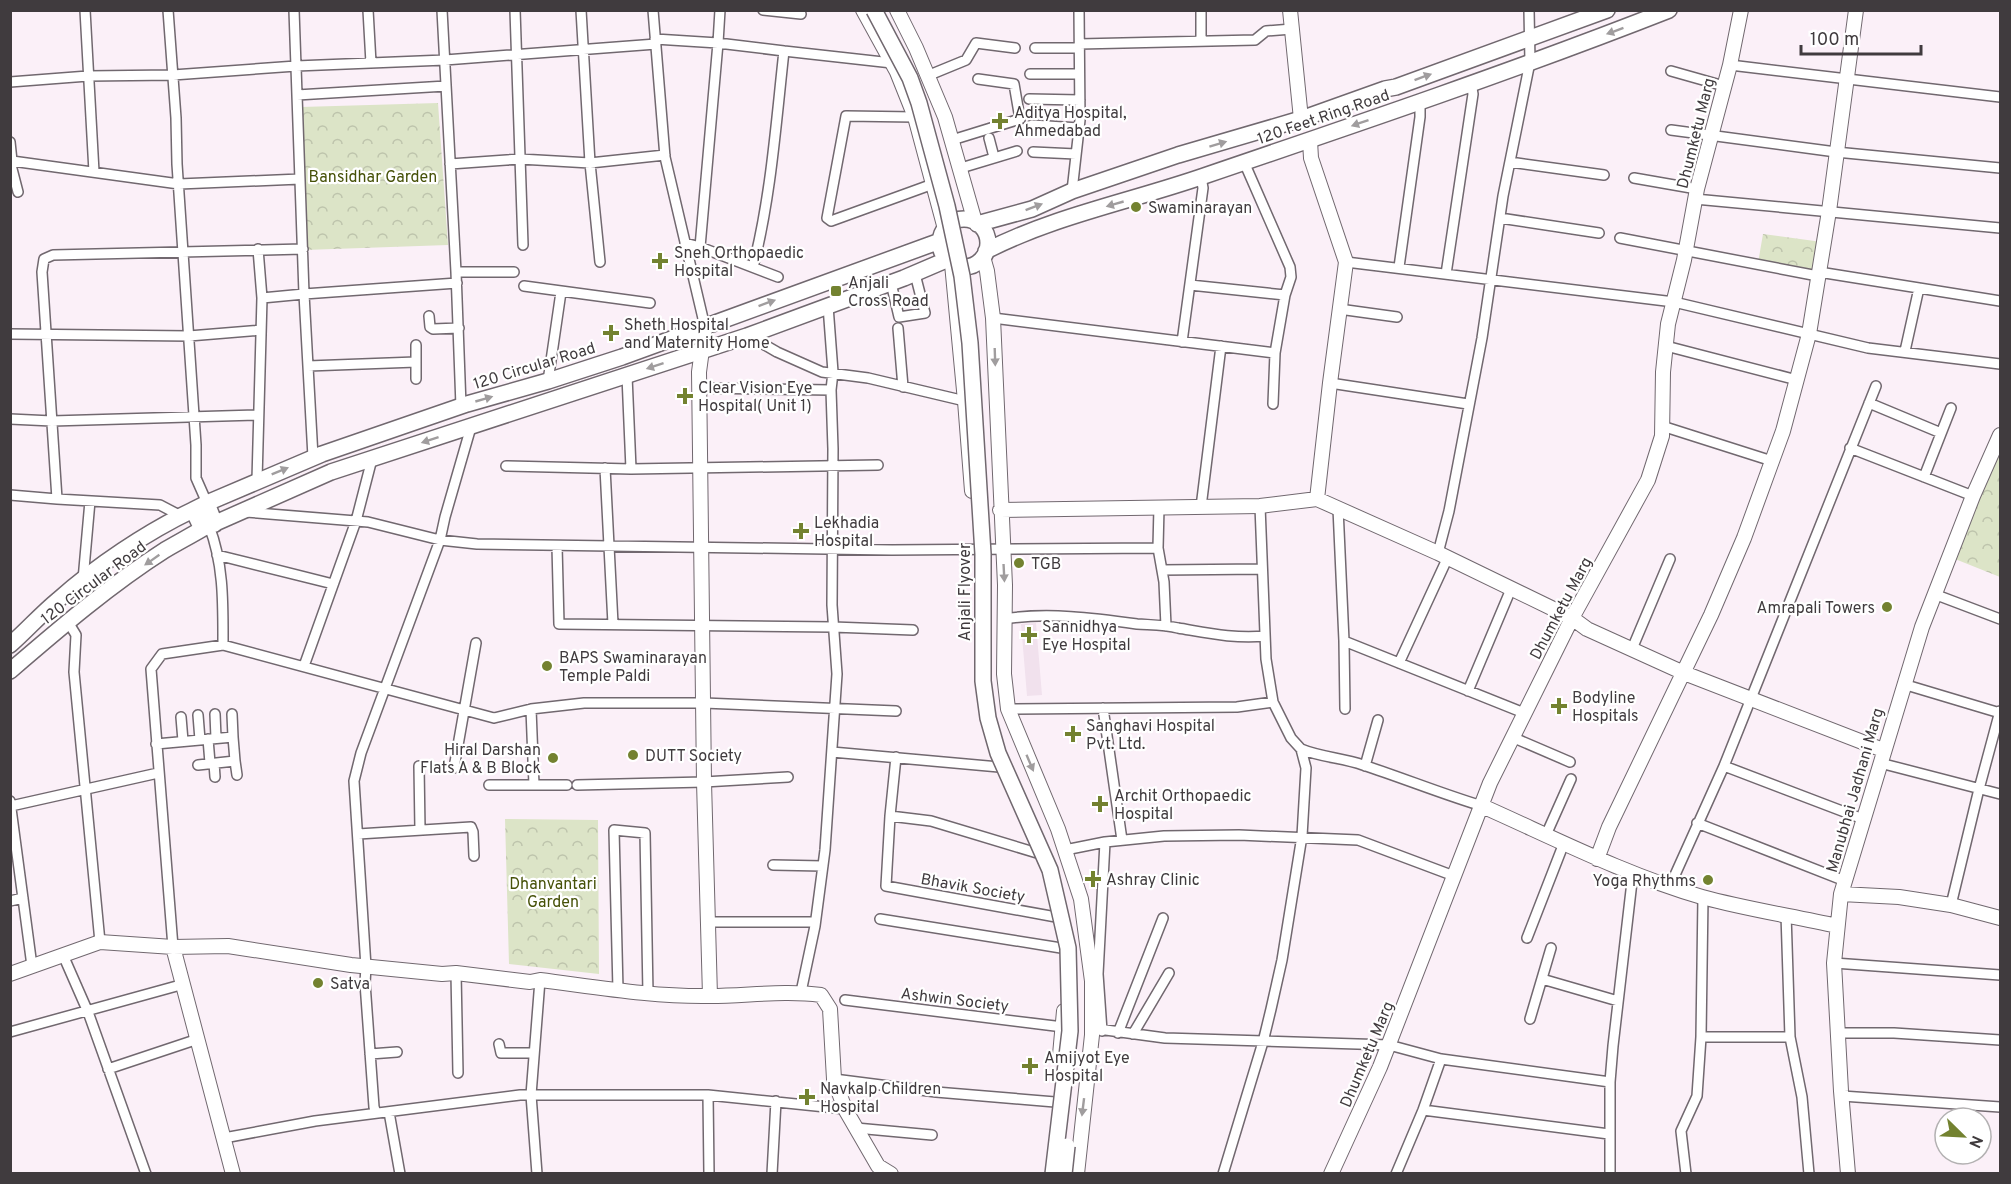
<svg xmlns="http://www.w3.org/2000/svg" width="2011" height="1184" viewBox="0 0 2011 1184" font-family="Overpass,sans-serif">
  <defs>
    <pattern id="park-crowns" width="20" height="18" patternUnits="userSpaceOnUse" patternTransform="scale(1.5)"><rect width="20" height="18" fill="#dce4c7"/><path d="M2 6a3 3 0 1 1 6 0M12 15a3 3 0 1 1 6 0" fill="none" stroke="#bec4ac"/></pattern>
  </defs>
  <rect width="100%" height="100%" fill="#fbf0f8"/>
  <path fill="#f1e1ed" d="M1036,623L1042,695L1027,696L1021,624Z"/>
  <path fill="url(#park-crowns)" d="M438,103L448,245L305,250L301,107Z
    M1763,234L1822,242L1817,272L1758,263Z
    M2000,448V577L1955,559Z
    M505,819L598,820L599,974L509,964Z"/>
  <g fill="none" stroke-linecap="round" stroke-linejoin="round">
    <g stroke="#71686f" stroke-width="12">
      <path id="street" d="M85,10L94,172
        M168,10L176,118L177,164L196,445V478L207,503
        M368,10L371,63
        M442,10L456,272L461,406
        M515,10L523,245
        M581,10L590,163L600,262
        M653,10L665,157L705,327
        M720,10L718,43L784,51
        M763,10L801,14
        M655,39L718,43L700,247L685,243
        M1201,41V10
        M1079,44L1255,40L1266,31L1292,29
        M1035,48H1079
        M1730,65L2000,97
        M1671,71L1724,86
        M1030,74H1079
        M927,76L966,60L976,43L1015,48
        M10,82L88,76L173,75L296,66L445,60L656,44
        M297,95L446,86
        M1029,99L1080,100
        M915,117L846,116L827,218L831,221L933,184
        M1032,125L1079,128
        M1671,130L1836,152L2000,168
        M989,138L994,157
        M952,140L1020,119L1014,84L978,79
        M10,142L12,161L179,184L300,179
        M1033,152L1076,154
        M10,161L18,192
        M1244,162L1290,267L1291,277L1285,295
        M1510,162L1604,175
        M450,164L520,159L590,163L665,155
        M961,168L1017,151
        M1634,178L1697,189
        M1072,191L1080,120L1079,10
        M1695,199L2000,228
        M1500,218L1599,233
        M1620,238L1818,276
        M700,247L778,277
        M258,249L262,298
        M1346,262L1674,302L1868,348L2000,364
        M753,267C771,197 776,123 784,51L892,63
        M1399,267L1420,117V101
        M456,272H514
        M1819,272L2000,301
        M1446,274L1473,94L1471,83
        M891,283L899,317L925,313L915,274
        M1190,285L1285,295L1275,353L1273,404
        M524,286L650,303
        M1339,309L1397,317
        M429,316L430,327L433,329L459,328
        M993,318L1275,353
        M898,328L903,387
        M10,334L189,336L261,330
        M752,334L763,344L777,352L822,372L868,378L965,401
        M1182,342L1203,188L1201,177
        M1666,346L1797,380
        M1905,351L1919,288
        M308,366L416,362
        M627,376L631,469
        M416,379V345
        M548,381L561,292
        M1330,383L1468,404
        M699,388L831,390
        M1869,403L1941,433
        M10,419L52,421L258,415
        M1662,426L1772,461
        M1850,448L1973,496
        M313,457L304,294L457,283
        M506,466L631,469L878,465
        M605,468L613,624
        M1924,477L1951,408
        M257,480L262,298L304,294L294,10
        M10,495L57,499
        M1201,507L1221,346
        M1338,508L1344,641L1524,713
        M246,512L368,522L440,540L477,544L892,550L1158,548L1159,507
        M181,516L160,505L57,499L42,272L44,259L53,255L303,249
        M209,526C224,564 223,605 223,645
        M557,546L559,624L833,627L913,630
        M1158,548L1164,582L1166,626
        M1438,553L1449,511L1482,338L1503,196L1530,62L1529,10
        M217,555L333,584
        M1162,570L1262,569
        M83,580L90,501
        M1934,594L2000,619
        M1004,619C1047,612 1094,618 1137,624C1151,625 1165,625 1178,628C1208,633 1235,639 1265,636
        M68,622L76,635L74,672L100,942
        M1344,641L1345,709
        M1632,649L1670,559
        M1399,663L1448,557
        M304,666L356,521L372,459
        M1903,684L2000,713
        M1468,691L1511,589
        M1103,708L1122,840
        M531,709L534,785
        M1008,709L1237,707L1273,702L1266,659L1260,506
        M215,714L216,738
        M232,714L233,737
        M198,715L200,740
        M181,717L183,741
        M1512,737L1570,762
        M208,739L210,763
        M156,744L233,737L235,761L198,765
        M1301,749C1320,757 1343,758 1363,765C1403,778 1442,794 1482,806
        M832,752L999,767
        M896,757L890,816L931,821L1037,853
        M235,761L237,775
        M214,763L215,777
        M1880,763L2000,794
        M419,766L420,830
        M1365,766L1378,720
        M1724,766L1863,819
        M454,768L476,643
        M489,785H567
        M577,785L704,782L788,777
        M10,801L32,966
        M11,806L158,773
        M890,816L886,886L1056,917
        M1697,823L1845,881
        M358,834L471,827L473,832L474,856
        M1546,835L1571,779
        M1065,850L1105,842L1164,836L1239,835L1358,840L1454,876
        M773,865L823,866
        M1670,886L1724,766L1876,386
        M1703,897L1701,1037H1790
        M10,901L23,898
        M1951,905L1979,789L2000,711
        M1786,914L1790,1037L1802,1097L1809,1174
        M880,919L1061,948
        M708,922H815
        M1527,938L1564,843
        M173,947L151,669L162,654L223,645L494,718L531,709L584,703H704L896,711
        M63,955L88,1012L146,1174
        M1834,963L2000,975
        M456,973L458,1073
        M1542,979L1618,1001
        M618,990L614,830L645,833L648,994
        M801,992L815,926L825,850L837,674L832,605L833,449L831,390L833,372L828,306
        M845,1000L1063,1027
        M1530,1019L1551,948
        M1091,1028L1165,1038L1389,1045L1441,1059L1610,1082
        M1102,1031L1098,974L1105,842
        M10,1032L184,984
        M1118,1033L1163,918
        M1837,1033H1894L2000,1040
        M1133,1034L1169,973
        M499,1044L501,1053H534
        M370,1054L397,1052
        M108,1069L198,1039
        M834,1079L936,1092L1055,1102
        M708,1095L709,1174
        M1842,1096L2000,1107
        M1423,1110L1609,1134
        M389,1112L400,1174
        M376,1113L374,1107L365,983L366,967L354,781L361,753L440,540L445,517L471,427
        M856,1128L932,1135
        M224,1138L315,1121L520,1095H708L845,1109
        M537,1174L531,1095L540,980
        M772,1174L776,1101
        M1223,1174L1263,1042L1271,1009L1282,960L1302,836L1306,768L1301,749L1291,738L1273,702
        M1396,1174L1423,1110L1441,1059
        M1610,1174V1082L1613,1046L1633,873
        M1686,1174L1681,1131L1697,1096L1701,1037"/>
    </g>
    <g stroke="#71686f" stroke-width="16">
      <path id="secondary" d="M863,10L897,72L915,117L945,229
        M897,10L916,48L945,117L975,222
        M1290,10L1301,119
        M983,257L987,271L993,318L1005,585L1004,674L1008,709L1058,829L1081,899L1092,981V1035L1077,1174
        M952,264L965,401L972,491
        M705,327L699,372L700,452L704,782L710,996
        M1317,499L1438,553L1572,618L1587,629L1684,673L1883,750
        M1000,510L1260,506L1317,499L1330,383L1346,262L1311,158L1310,141
        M1482,806C1554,838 1626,875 1702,897C1746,909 1792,916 1837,926
        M1597,859L1609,827L1711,615L1744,538L1783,431L1809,334L1829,211L1856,10
        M1841,894L1899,897L1951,905L2000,918
        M10,974L100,942L173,947
        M1060,1055L1064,1011
        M233,1174L173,947L228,946L351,965L442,974L456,973L530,982L540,980C596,987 653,997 710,996C747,996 784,990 821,995L830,1009L834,1079L845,1109L878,1166L891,1174
        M1331,1174L1380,1067L1490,783L1572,618L1648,480L1662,436L1663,372L1668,324L1684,260L1697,189L1730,65L1741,10
        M1848,1174L1841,1091L1834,963L1841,894L1922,627L1973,496L2000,435"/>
    </g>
    <g stroke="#71686f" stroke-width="18">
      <path id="primary" d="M940 243a24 24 0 1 1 48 0a24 24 0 1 1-48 0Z
        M977,224L1032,209L1072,191L1178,155L1301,119L1385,89L1396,87L1607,10
        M986,251C1054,216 1132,201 1204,176C1360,123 1516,70 1669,10
        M207,503L322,454L467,404L548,381L622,357L940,241
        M215,524L207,503L193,510L202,529L331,472L747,336L904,278L946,260
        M10,645C27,630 41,614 58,600C96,566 147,532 193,510
        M10,671C60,628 110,585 165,550C177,543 190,536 202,529"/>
    </g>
    <use href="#street" stroke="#fff" stroke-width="9"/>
    <use href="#secondary" stroke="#fff" stroke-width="14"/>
    <use href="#primary" stroke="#fff" stroke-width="15"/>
    <g stroke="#71686f" stroke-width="18" stroke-linecap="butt">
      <path id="primary-bridge" d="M874,10L910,78L919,103L947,206L962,276L970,343L983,554V681L988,718L998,753L1050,870L1068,948L1070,1031L1053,1174
        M1064,1174L1067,1146"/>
    </g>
    <use href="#primary-bridge" stroke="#fff" stroke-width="15"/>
  </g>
  <defs><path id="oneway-solid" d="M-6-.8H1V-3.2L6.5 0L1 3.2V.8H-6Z" transform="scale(1.5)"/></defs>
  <g fill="#a09d9e">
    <use href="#oneway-solid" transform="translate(1615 31) rotate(160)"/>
    <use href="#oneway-solid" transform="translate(1423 77) rotate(-20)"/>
    <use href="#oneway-solid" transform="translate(1360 123) rotate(161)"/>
    <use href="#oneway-solid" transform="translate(1218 144) rotate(-17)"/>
    <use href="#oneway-solid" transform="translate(1115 204) rotate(164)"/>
    <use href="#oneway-solid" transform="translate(1034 207) rotate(-21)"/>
    <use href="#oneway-solid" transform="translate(767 303) rotate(-20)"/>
    <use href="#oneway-solid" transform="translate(995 357) rotate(88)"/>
    <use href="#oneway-solid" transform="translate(655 366) rotate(162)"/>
    <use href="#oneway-solid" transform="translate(484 399) rotate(-16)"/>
    <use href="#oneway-solid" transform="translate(430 440) rotate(162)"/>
    <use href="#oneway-solid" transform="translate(280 471) rotate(-22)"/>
    <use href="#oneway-solid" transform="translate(152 560) rotate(145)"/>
    <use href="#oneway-solid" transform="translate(1004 573) rotate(87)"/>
    <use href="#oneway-solid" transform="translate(1030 763) rotate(67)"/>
    <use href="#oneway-solid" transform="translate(1083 1107) rotate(97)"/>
  </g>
  <g fill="#738230" stroke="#fff" stroke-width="2">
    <path d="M997 112h6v6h6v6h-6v6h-6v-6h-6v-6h6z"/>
    <circle cx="1136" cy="207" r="6"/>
    <path d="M657 252h6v6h6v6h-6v6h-6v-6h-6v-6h6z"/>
    <rect x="830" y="285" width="12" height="12" rx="3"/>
    <path d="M608 324h6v6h6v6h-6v6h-6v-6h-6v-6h6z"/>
    <path d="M682 387h6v6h6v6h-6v6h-6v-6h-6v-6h6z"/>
    <path d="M798 522h6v6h6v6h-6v6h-6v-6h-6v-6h6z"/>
    <circle cx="1019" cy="563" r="6"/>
    <circle cx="1887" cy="607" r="6"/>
    <path d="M1026 626h6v6h6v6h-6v6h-6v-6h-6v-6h6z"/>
    <circle cx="547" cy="666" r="6"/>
    <path d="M1556 697h6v6h6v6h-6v6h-6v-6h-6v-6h6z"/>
    <path d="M1070 725h6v6h6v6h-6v6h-6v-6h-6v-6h6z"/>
    <circle cx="633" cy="755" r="6"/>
    <circle cx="553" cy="758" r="6"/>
    <path d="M1097 795h6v6h6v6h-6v6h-6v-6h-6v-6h6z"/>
    <path d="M1090 870h6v6h6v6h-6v6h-6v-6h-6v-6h6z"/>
    <circle cx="1708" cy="880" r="6"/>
    <circle cx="318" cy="983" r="6"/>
    <path d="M1027 1057h6v6h6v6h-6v6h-6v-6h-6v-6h6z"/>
    <path d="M804 1088h6v6h6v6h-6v6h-6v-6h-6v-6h6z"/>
  </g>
  <g text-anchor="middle" stroke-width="4.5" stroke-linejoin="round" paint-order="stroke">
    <g font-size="16" fill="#403b3e" stroke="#fff" text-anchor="start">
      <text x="1014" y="118">Aditya Hospital,<tspan x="1014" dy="18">Ahmedabad</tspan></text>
      <text x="1148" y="213">Swaminarayan</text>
      <text x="674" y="258">Sneh Orthopaedic<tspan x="674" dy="18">Hospital</tspan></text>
      <text x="848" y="288">Anjali<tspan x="848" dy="18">Cross Road</tspan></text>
      <text x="624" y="330">Sheth Hospital<tspan x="624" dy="18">and Maternity Home</tspan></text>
      <text x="698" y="393">Clear Vision Eye<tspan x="698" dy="18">Hospital( Unit 1)</tspan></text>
      <text x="814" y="528">Lekhadia<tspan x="814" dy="18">Hospital</tspan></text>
      <text x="1031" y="569">TGB</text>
      <text x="1875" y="613" text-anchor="end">Amrapali Towers</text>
      <text x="1042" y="632">Sannidhya<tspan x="1042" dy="18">Eye Hospital</tspan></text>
      <text x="559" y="663">BAPS Swaminarayan<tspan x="559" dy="18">Temple Paldi</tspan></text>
      <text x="1572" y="703">Bodyline<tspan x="1572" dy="18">Hospitals</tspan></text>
      <text x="1086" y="731">Sanghavi Hospital<tspan x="1086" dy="18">Pvt. Ltd.</tspan></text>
      <text x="541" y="755" text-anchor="end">Hiral Darshan<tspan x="541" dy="18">Flats A &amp; B Block</tspan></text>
      <text x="645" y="761">DUTT Society</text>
      <text x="1114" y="801">Archit Orthopaedic<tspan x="1114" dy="18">Hospital</tspan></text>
      <text x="1106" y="885">Ashray Clinic</text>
      <text x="1696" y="886" text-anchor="end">Yoga Rhythms</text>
      <text x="330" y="989">Satva</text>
      <text x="1044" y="1063">Amijyot Eye<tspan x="1044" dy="18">Hospital</tspan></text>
      <text x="820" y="1094">Navkalp Children<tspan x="820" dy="18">Hospital</tspan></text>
    </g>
    <g font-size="16" fill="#403b3e" stroke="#fff">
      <text transform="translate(1323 116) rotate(-19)" y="6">120 Feet Ring Road</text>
      <text transform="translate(1695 133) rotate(-76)" y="6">Dhumketu Marg</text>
      <text transform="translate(534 365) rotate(-17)" y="6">120 Circular Road</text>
      <text transform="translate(93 582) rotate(-37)" y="6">120 Circular Road</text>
      <text transform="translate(964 592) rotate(-90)" y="6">Anjali Flyover</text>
      <text transform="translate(1560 608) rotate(-62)" y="6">Dhumketu Marg</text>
      <text transform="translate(1854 790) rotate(-74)" y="6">Manubhai Jadhani Marg</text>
      <text transform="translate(973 887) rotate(10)" y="6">Bhavik Society</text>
      <text transform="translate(955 999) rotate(7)" y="6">Ashwin Society</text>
      <text transform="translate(1366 1054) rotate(-67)" y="6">Dhumketu Marg</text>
    </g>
    <g font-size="16" fill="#465108" stroke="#fff">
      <text x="373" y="182">Bansidhar Garden</text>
      <text x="553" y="889">Dhanvantari<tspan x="553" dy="18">Garden</tspan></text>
    </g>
  </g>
  <rect width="2011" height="1184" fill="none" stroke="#403b3e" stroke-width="24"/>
  <g transform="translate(1963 1136) rotate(114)"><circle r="28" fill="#ffffff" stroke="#b3b1b2" stroke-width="1.5"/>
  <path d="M0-4.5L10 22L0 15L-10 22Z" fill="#738230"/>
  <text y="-9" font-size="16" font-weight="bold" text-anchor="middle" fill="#403b3e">N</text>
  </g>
  <path d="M1801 45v9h120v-9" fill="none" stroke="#403b3e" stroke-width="3"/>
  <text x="1810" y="45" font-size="18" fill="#403b3e" stroke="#ffffff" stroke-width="4.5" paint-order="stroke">100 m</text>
</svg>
